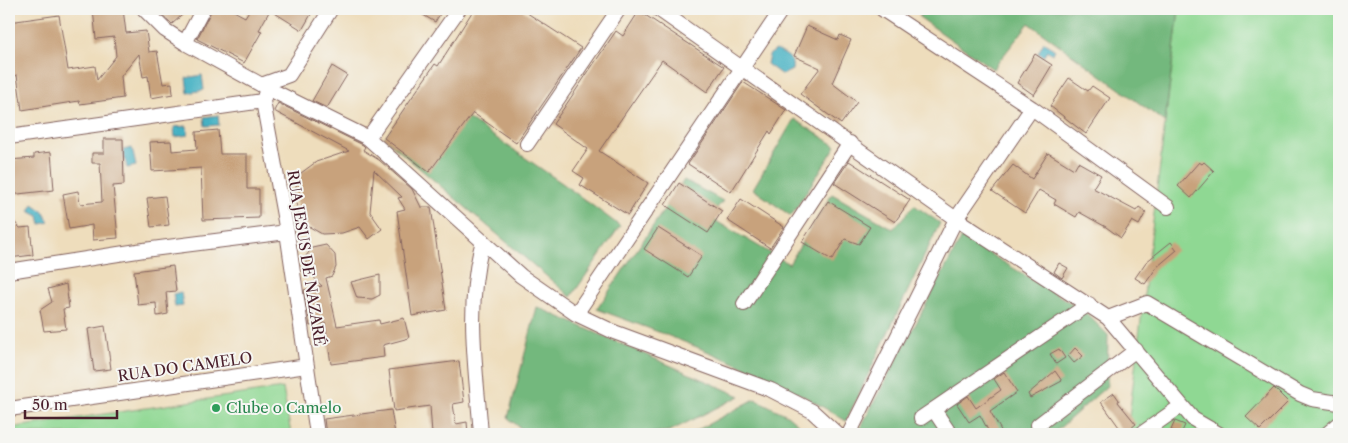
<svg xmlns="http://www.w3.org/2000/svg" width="1348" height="443" viewBox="0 0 1348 443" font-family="'Libre Caslon Text',serif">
  <rect width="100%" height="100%" fill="#f6f6f2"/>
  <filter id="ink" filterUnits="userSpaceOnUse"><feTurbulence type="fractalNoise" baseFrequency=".02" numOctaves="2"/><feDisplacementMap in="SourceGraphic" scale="10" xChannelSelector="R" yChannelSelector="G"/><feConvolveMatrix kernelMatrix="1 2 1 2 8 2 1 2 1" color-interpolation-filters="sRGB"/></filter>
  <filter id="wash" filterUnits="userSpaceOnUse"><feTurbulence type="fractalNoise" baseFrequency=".0096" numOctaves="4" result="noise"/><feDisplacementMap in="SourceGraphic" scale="20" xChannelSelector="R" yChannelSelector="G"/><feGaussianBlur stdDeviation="1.12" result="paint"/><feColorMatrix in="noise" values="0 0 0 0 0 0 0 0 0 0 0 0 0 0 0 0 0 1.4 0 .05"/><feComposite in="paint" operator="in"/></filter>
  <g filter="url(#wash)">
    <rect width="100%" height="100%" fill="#eeddbc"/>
    <path fill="#8fd893" stroke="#6c7c5f" d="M1179,9H1339V434H1127Z
      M283,388L291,434H9V428Z"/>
    <path fill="#73b87d" stroke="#5e6c54" d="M924,9H1179L1165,122L1029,23L993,69L919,17Z
      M422,87L562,183L620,226L571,297L384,138Z
      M794,119L836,146L791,216L753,189Z
      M684,180L723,201L709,217L789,264L832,194L893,229L914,205L940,223L846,421C769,372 683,341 597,309Z
      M962,237L1084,311L1108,335L1107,386L1053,434H857Z
      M537,307L740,396L670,431L641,434H528L508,418Z
      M755,399L787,415L810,434H690Z"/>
    <path fill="#45b1c3" stroke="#486877" d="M1044,42L1055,50L1052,54L1047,50L1044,56L1038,53Z
      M776,50C786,55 794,57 792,70L782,75L767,64L769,55Z
      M202,75L204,90L188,93L186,78Z
      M218,115L219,125L205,126L204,117Z
      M187,126L188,135L175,137L174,127Z
      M132,148L136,166L127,168L123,150Z
      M33,204L43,211L49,222L41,224L39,216L29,211Z
      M181,292L183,306L175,307L173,294Z"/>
    <g id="blocks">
      <path fill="#c8a27b" d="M93,9H123L126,33L146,31L149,52L157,51L163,84L172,83L173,94L151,98L148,76L143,77L139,54L121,76L123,98L80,104L79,101L22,110L17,75L9,77V22L59,15L68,70L95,66L97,80L116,56L114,37L96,39Z
        M156,9H189L172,24Z
        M212,9H230L245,17L250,9H314L302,30L270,10L259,30L262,31L244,63L197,39Z
        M413,9H443L435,22Z
        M474,9H521L581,48L516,143L473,113L429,172L384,138L435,64L438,66Z
        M639,11L724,67L707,92L662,60L599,151L648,183L628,215L580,185L584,178L573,171L588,149L553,124L616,31L623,36Z
        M807,26L838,40L840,35L851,40L832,83L857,102L841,124L800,94L820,68L794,56Z
        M1035,54L1052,65L1034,95L1017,83Z
        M332,66L347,75L327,108L312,101Z
        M1069,78L1088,91L1092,86L1110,98L1086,134L1050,106Z
        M743,82L786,110L771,134L769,131L731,192L688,164Z
        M278,103L363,145L365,147L363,150L379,160L412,189L421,207H431L446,310L412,316L397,211L405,209L398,198L402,197L374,170L370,212L382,229L369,239L360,227L342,233L322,234L308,226L299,215L295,199L296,186L301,173L316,162L349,151L274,111Z
        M218,130L220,154H247V189H259V218L203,220L201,168L152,171L150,142L171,141L172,151L197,149L196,132Z
        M104,139H123L124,185L113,186L118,238L93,240L92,225L69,229L63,194L78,191L80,204L102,202L100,163H92V153H104Z
        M51,152L54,190L9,195V160L34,158V154Z
        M1048,153L1074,169L1078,162L1101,175L1093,188L1136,211L1139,207L1146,212L1139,225L1132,221L1121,238L1106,227L1079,212L1076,217L1054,204L1056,200L1039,190L1025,213L992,191L1013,165L1032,179Z
        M849,161L910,200L895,222L834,183Z
        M1199,162L1202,164L1204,162L1214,171L1191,198L1178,186Z
        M679,183L722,211L708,233L665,205Z
        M165,196L169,225L151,227L147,198Z
        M741,199L784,227L770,248L727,220Z
        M828,201L870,227L859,244L845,239L832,260L802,242Z
        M9,216L20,228L30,227L33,255L9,258Z
        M658,228L702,256L688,277L644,249Z
        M1171,242L1177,250L1157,267L1145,284L1135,278L1146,262Z
        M326,245L335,255L336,267L332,276L326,278L337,326L379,320L380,324L404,318L409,338L383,345L384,357L331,364L325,323L310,326L304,290L322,286L306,269V256L312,248Z
        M1059,263L1068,268L1062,278L1054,272Z
        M173,266L176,291L166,292L168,314L157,316L156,303L138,305L134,271Z
        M380,275V295L372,299L357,298L351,282Z
        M66,284L69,308L63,309L66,329L44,331L40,310L52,302L48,289Z
        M105,326L111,369L94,371L88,329Z
        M1075,348L1083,356L1074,363L1068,356Z
        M1059,349L1065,358L1056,364L1050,354Z
        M459,361L464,402L453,404L456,424L467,422L468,434H432L430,406L394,411L389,370Z
        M1055,371L1062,381L1030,398L1028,394Z
        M1004,372L1017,392L990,411L1003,434H990L980,415L969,422L957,404L968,396L976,408L1001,390L994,379Z
        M1274,388L1288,402L1260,430L1246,417Z
        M1114,393L1119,400L1118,402L1136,424L1124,434L1101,402Z
        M391,410L395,434H326L324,419Z
        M1175,421L1185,425L1181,434L1171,430Z"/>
    </g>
  </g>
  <g filter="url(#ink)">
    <use href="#blocks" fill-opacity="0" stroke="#83625e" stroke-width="1"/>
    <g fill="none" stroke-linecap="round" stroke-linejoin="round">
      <g stroke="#83625e" stroke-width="16">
        <path id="minor" d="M144,9L165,30L185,43L267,88L368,138L521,276L576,314L614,332L771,390L812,411L837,434
          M658,9L956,219L1108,318L1147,303L1300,394L1312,399L1339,403
          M882,9L1032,108L1168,207
          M185,43L203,9
          M261,85L289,75L331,9
          M267,88L263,101L287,232L317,434
          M9,137L263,101
          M368,138L459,9
          M527,144L619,9
          M9,271L144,250L287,232
          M744,304L850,143
          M576,314L782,9
          M1108,318L1193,419L1219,434
          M9,409L307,366
          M934,410L950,434
          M921,418L1089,304
          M1038,425L1136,350
          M481,434C476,369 465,305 483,241
          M849,434L956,219L1032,108
          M1141,434L1181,406
          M1327,434L1339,424"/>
      </g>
      <use href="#minor" stroke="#fff" stroke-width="14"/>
    </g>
  </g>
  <circle fill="#2e9e5b" stroke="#f6f6f2" stroke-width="2" cx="216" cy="408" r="5"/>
  <g text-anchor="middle" stroke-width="4" stroke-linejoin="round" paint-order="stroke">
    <g font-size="15" fill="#4a1f2b" stroke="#f6f6f2">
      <text transform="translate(306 258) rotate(81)" y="5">RUA JESUS DE NAZARÉ</text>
      <text transform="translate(185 367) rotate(-8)" y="5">RUA DO CAMELO</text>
    </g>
    <g font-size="15" fill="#27864d" stroke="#f6f6f2" text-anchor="start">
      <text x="226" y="413">Clube o Camelo</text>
    </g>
  </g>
  <rect width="1348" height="443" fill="none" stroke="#f6f6f2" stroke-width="30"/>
  <path d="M25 410v8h92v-8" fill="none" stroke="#4a1f2b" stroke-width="2.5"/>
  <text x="32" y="410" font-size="15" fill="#4a1f2b" stroke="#f6f6f2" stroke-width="4" paint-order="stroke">50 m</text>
</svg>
